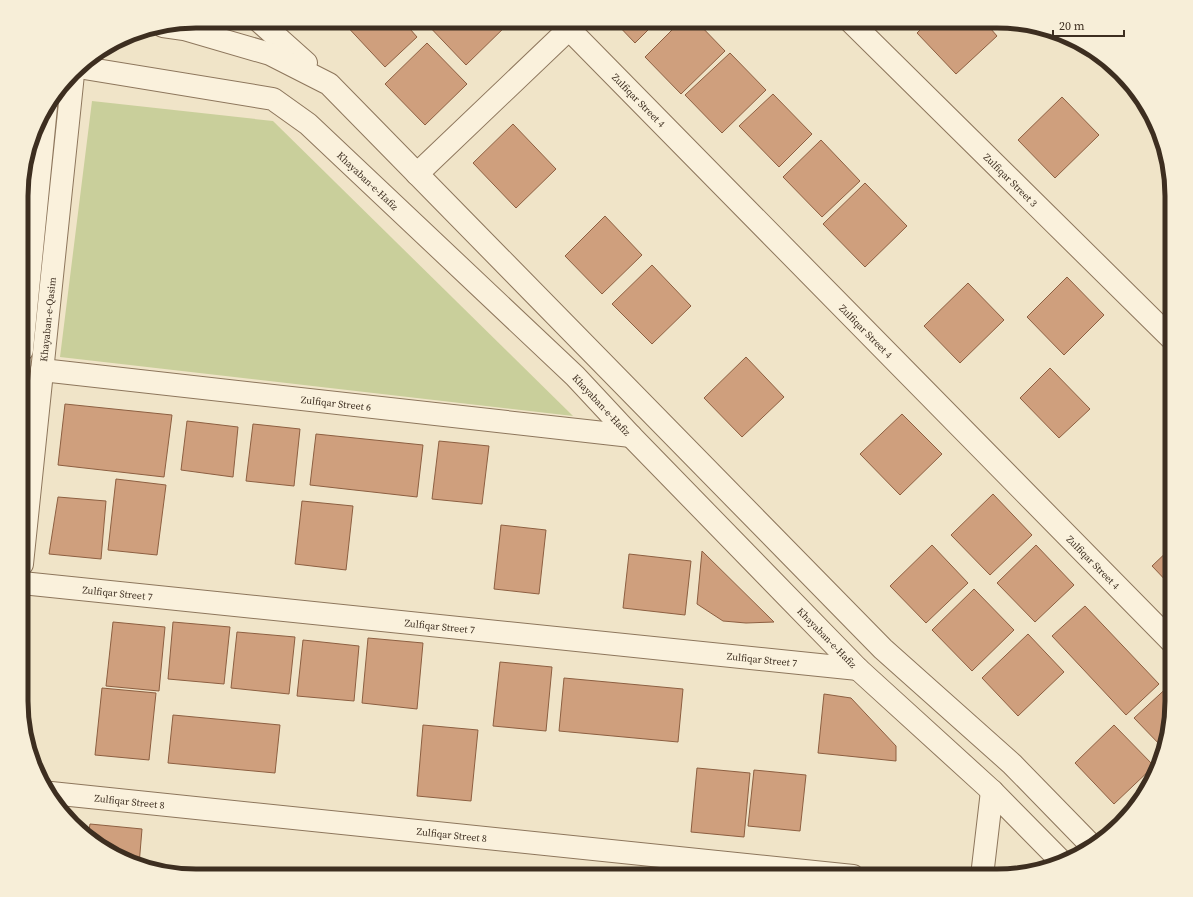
<svg xmlns="http://www.w3.org/2000/svg" width="1193" height="897" viewBox="0 0 1193 897" font-family="'Source Serif 4',serif">
  <rect width="100%" height="100%" fill="#f0e4c8"/>
  <path fill="#c9cf9b" d="M92,101L273,121L573,416L60,357Z"/>
  <path fill="#cf9f7d" stroke="#8d5f41" d="M342,21H403L417,37L385,67Z
    M424,21H509L510,22L466,65Z
    M614,21H657L635,43Z
    M681,21H696L725,51L681,94L645,57Z
    M929,21H984L997,36L956,74L917,33Z
    M427,43L467,84L425,125L385,84Z
    M730,53L766,90L722,133L685,95Z
    M773,94L812,134L779,167L739,126Z
    M1062,97L1099,135L1055,178L1018,140Z
    M513,124L556,169L516,208L473,163Z
    M821,140L860,181L822,217L783,177Z
    M865,183L907,226L865,267L823,224Z
    M605,216L642,255L602,294L565,256Z
    M652,265L691,306L652,344L612,304Z
    M1067,277L1104,315L1064,355L1027,317Z
    M968,283L1004,320L960,363L924,326Z
    M746,357L784,397L742,437L704,398Z
    M1050,368L1090,409L1059,438L1020,398Z
    M65,404L172,415L164,477L58,465Z
    M902,414L942,454L900,495L860,454Z
    M187,421L238,427L233,477L181,470Z
    M253,424L300,429L294,486L246,481Z
    M316,434L423,445L417,497L310,485Z
    M439,441L489,446L482,504L432,499Z
    M1172,450V462L1165,456Z
    M116,479L166,485L157,555L108,550Z
    M993,494L1032,535L990,575L951,535Z
    M58,497L106,501L101,559L49,554Z
    M302,501L353,506L346,570L295,564Z
    M501,525L546,530L539,594L494,589Z
    M932,545L968,583L926,623L890,586Z
    M1036,545L1074,585L1035,622L997,583Z
    M1172,547V587L1152,566Z
    M702,551L774,622L746,623L723,621L697,604Z
    M629,554L691,561L685,615L623,608Z
    M974,589L1014,630L972,671L932,630Z
    M1085,606L1159,684L1126,715L1052,636Z
    M113,622L165,627L159,691L106,686Z
    M173,622L230,627L224,684L168,679Z
    M237,632L295,637L289,694L231,688Z
    M1028,634L1064,672L1018,716L982,678Z
    M368,638L423,643L417,709L362,703Z
    M303,640L359,646L354,701L297,696Z
    M500,662L552,667L546,731L493,726Z
    M564,678L683,689L678,742L559,731Z
    M1172,683V712L1163,748L1134,718Z
    M102,688L156,693L149,760L95,755Z
    M824,694L851,698L896,746V761L818,753Z
    M173,715L280,725L275,773L168,763Z
    M423,725L478,730L471,801L417,796Z
    M1114,725L1154,766L1114,804L1075,763Z
    M697,768L750,773L744,837L691,832Z
    M754,770L806,775L800,831L748,826Z
    M90,824L142,829L139,865L129,863L88,837Z
    M426,871L473,876H426Z"/>
  <g fill="none" stroke-linecap="round" stroke-linejoin="round">
    <g stroke="#8d765c" stroke-width="24">
      <g id="minor">
        <path d="M259,21L306,63"/>
        <path id="s1" d="M561,21L1172,642"/>
        <path id="s2" d="M850,21L1172,339"/>
        <path d="M163,26L184,29L270,54L329,84L883,649L1012,764L1091,845"/>
        <path id="s3" d="M78,67L273,99L308,124L575,376L631,436L858,669L992,791L1061,861"/>
        <path d="M417,174L569,29"/>
        <path d="M22,350L46,107"/>
        <path id="s4" d="M42,370L631,436"/>
        <path id="s5" d="M22,564L73,74"/>
        <path id="s6" d="M22,583L858,669"/>
        <path id="s7" d="M51,793L853,876"/>
        <path d="M982,876L992,791"/>
      </g>
    </g>
    <use href="#minor" stroke="#faf1dc" stroke-width="22"/>
  </g>
  <g text-anchor="middle" stroke-width="3.5" stroke-linejoin="round" paint-order="stroke">
    <g font-size="10" fill="#3d2e20" stroke="#f7eed8">
      <text dy="4" stroke="none"><textPath href="#s1" startOffset="111">Zulfiqar Street 4</textPath></text>
      <text dy="4" stroke="none"><textPath href="#s2" startOffset="226">Zulfiqar Street 3</textPath></text>
      <text dy="4" stroke="none"><textPath href="#s3" startOffset="323">Khayaban-e-Hafiz</textPath></text>
      <text dy="4" stroke="none"><textPath href="#s5" startOffset="246">Khayaban-e-Qasim</textPath></text>
      <text dy="4" stroke="none"><textPath href="#s1" startOffset="435">Zulfiqar Street 4</textPath></text>
      <text dy="4" stroke="none"><textPath href="#s4" startOffset="296">Zulfiqar Street 6</textPath></text>
      <text dy="4" stroke="none"><textPath href="#s3" startOffset="647">Khayaban-e-Hafiz</textPath></text>
      <text dy="4" stroke="none"><textPath href="#s1" startOffset="759">Zulfiqar Street 4</textPath></text>
      <text dy="4" stroke="none"><textPath href="#s6" startOffset="96">Zulfiqar Street 7</textPath></text>
      <text dy="4" stroke="none"><textPath href="#s6" startOffset="420">Zulfiqar Street 7</textPath></text>
      <text dy="4" stroke="none"><textPath href="#s3" startOffset="971">Khayaban-e-Hafiz</textPath></text>
      <text dy="4" stroke="none"><textPath href="#s6" startOffset="744">Zulfiqar Street 7</textPath></text>
      <text dy="4" stroke="none"><textPath href="#s7" startOffset="79">Zulfiqar Street 8</textPath></text>
      <text dy="4" stroke="none"><textPath href="#s7" startOffset="403">Zulfiqar Street 8</textPath></text>
    </g>
  </g>
  <path d="M0 0H1193V897H0ZM196 28H997A168 168 0 0 1 1165 196V701A168 168 0 0 1 997 869H196A168 168 0 0 1 28 701V196A168 168 0 0 1 196 28Z" fill="#f7eed8" fill-rule="evenodd"/>
  <path fill="none" stroke="#3d2e20" stroke-width="5" d="M196 28H997A168 168 0 0 1 1165 196V701A168 168 0 0 1 997 869H196A168 168 0 0 1 28 701V196A168 168 0 0 1 196 28Z"/>
  <path d="M1053 30v6h71v-6" fill="none" stroke="#3d2e20" stroke-width="2"/>
  <text x="1059" y="30" font-size="12" fill="#3d2e20" stroke="#f7eed8" stroke-width="3" paint-order="stroke">20 m</text>
</svg>
